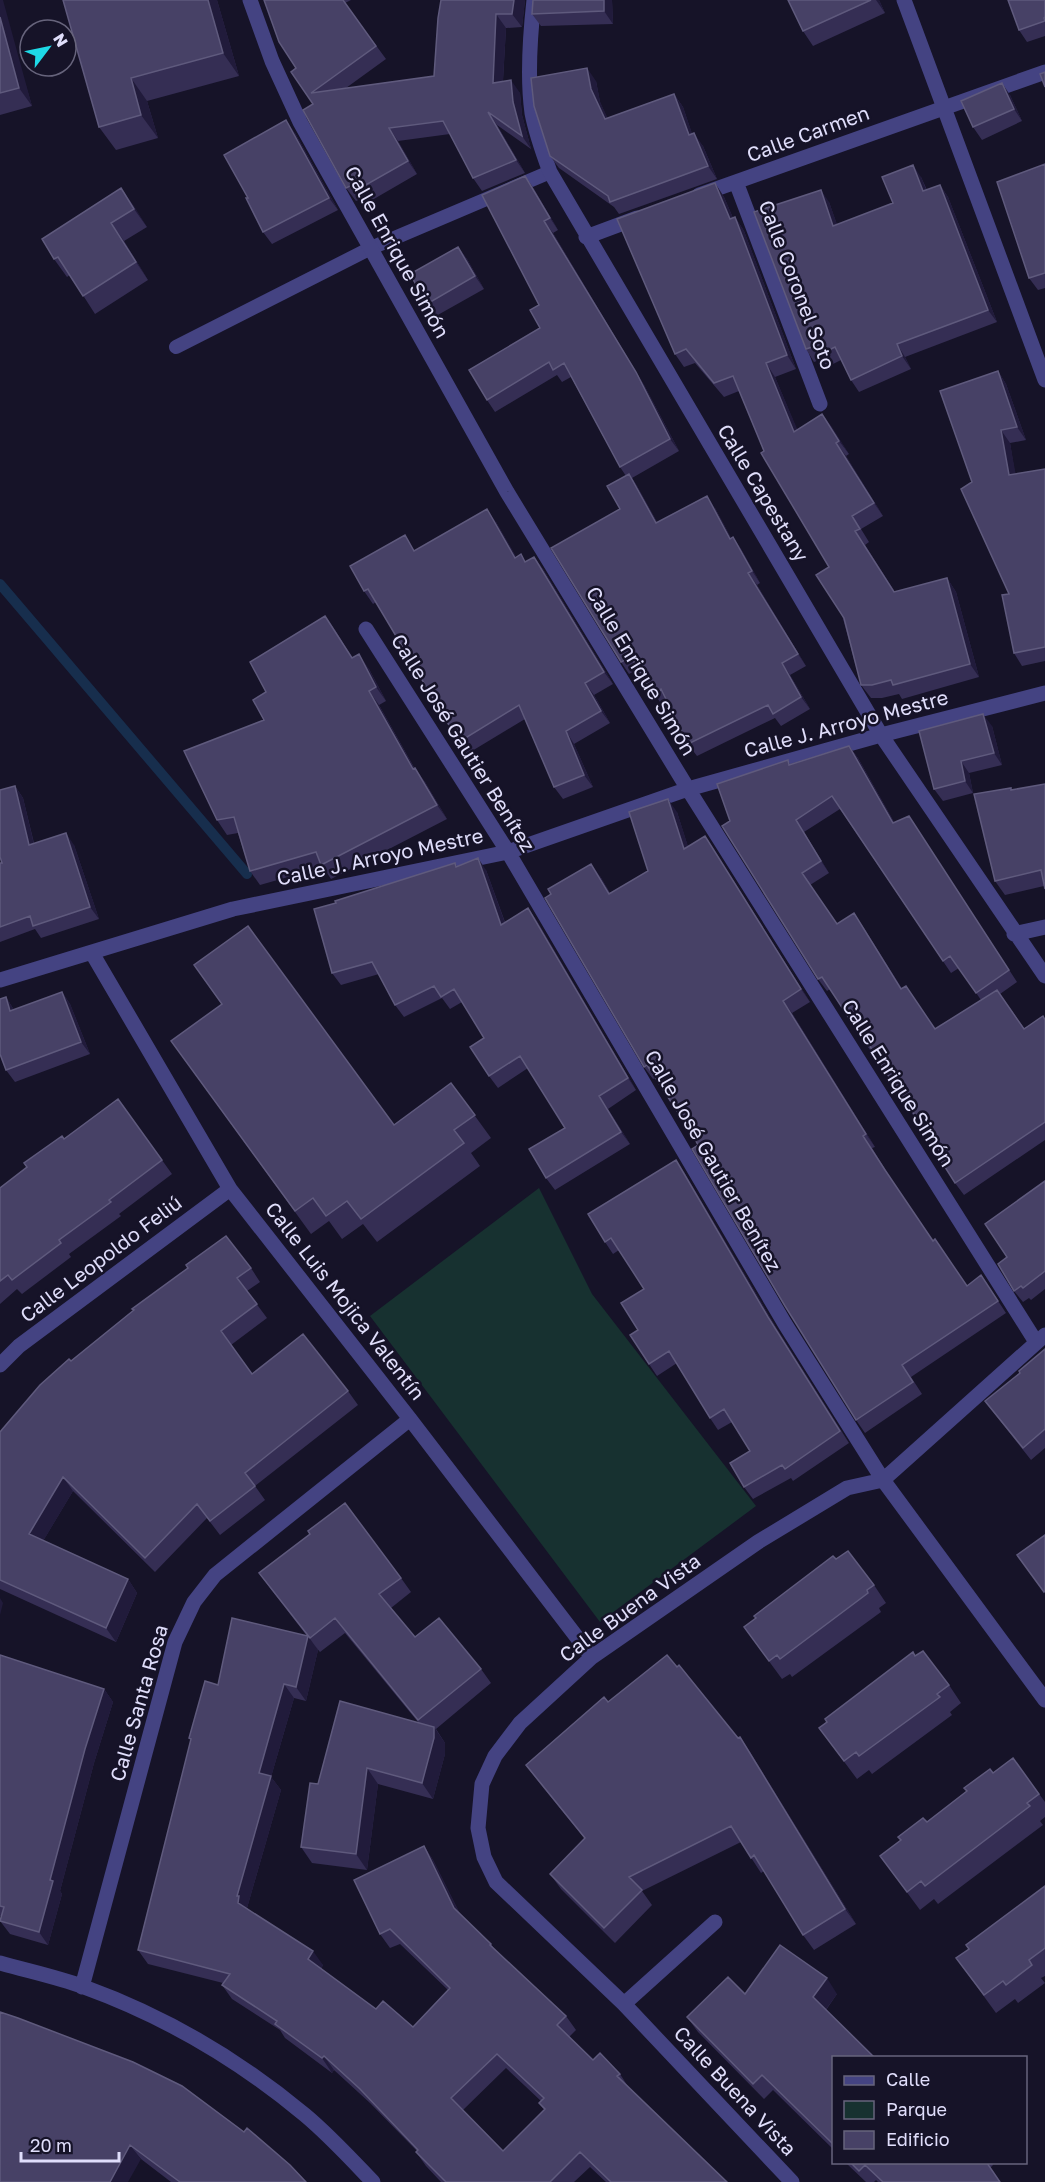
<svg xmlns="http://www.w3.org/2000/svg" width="1045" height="2182" viewBox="0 0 1045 2182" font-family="'Golos Text',sans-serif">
  <rect width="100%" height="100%" fill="#161328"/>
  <path fill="#173130" d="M539,1188L592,1294L756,1506L600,1622L370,1316Z"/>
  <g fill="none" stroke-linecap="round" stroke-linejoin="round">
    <path stroke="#172e4d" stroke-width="10" d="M0,584L247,874"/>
    <path stroke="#444382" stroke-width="14" d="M176,347L371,248L550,172"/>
    <path stroke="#444382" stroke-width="15" d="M250,0L272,61L300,122L507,492L688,789L1036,1342
      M534,0C530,36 527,77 532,113C536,134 543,153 550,172L881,735L1045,976
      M904,0L1045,380
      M736,182L820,404
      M699,195L1045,72
      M586,237L637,218
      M366,629L508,852L785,1324L883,1480L1045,1700
      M1014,934L1045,927
      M92,953L230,1189L410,1419L592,1657
      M0,980L233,909L508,852L688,789L881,735L1045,693
      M0,1365L19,1346L230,1189
      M0,1963C28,1971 57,1977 84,1987C164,2016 239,2060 305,2115C329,2135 351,2159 373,2182
      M82,1987L175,1642L194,1602L215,1575L410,1419
      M624,2004L715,1922
      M792,2182L624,2004L496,1882L484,1857L478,1828L482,1784L495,1756L520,1723L592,1657L758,1542L847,1488L883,1480L1045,1335"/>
  </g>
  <path fill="#352e54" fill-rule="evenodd" d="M0,0L32,106L0,115Z
    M63,0H217L239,76L147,101L158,138L116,150L99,127Z
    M264,0H351L345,3L386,59L346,88L434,76L438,18L525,0L522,27L506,28L503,81L520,93L522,115L531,149L497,125L525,173L482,191L473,178L450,134L398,141L417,174L367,203L363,198L356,201L346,188L313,104L296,68Z
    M533,0H612L613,24L541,26L532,14Z
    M788,0H879L885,13L813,46L803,31Z
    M1045,0V36L1027,42L1019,30Z
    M596,81L600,102L607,118L674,94L683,107L692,134L703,146L717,179L619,214L614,207L559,168L550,156Z
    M1010,95L1022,121L982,140L973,127Z
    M295,133L338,210L272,244L263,232L248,198Z
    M1045,164V288L1038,290L1029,278Z
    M525,176L534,189L558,230L553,233L644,385L679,451L632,478L637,486L657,522L715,508L731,538L733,537L741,549L760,583L757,585L806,666L790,675L810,709L781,726L775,718L697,756L688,744L668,702L662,705L638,669L629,674L621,662L620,509L626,476L620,467L571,377L562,382L557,375L495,412L487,400L540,328L539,305Z
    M921,177L927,190L940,185L948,197L997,322L905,357L911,369L859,392L851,380L841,360L827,367L822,359L814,362L806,349L829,202L837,225L893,203Z
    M715,183L724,197L733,218L735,217L744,231L796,369L775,377L797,430L822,414L849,454L846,456L883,516L861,529L869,542L865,545L895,592L947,578L956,592L979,677L902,699L899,694L882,698H871L861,685L829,567L764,451L739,391L724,397L695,363L684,367L675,354Z
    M121,188L147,227L124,241L148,280L95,314L70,275L67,277L54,259Z
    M458,247L467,259L484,289L436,316L427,304Z
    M998,371L1006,384L1026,440L1010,443L1015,474L1045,469V661L1022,666L1014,653L1009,594L972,482Z
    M496,522L516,557L526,562L534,557L543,569L613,684L594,695L610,723L574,744L593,787L563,799L554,787L525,719L467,754L459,742L376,602L373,604L364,591L416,551Z
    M335,630L352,658L369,669L386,701L379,705L415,769L425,782L447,819L333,878L331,879L323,867L260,885L250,871L238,833L227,835L217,820L264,720L266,692Z
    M992,726L1002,765L969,773L973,793L943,801L934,789Z
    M849,746L858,758L894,822L917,828L1017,982L1000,994L1024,1028L1045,1019V1140L964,1195L955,1183L942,1154L920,1123L919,1124L911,1112L873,1052L872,1053L864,1041L830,989L827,991L818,979L730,821L788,760L790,764ZM840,809L951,973L959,968L981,1000L935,1029L902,989L862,925L837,924L810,885L829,873L804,832Z
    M1045,784L1044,886L1005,895L995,881Z
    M15,786L23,798L34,843L74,845L99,919L41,938L35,929L0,942V863H2Z
    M677,812L688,847L705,836L810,1002L792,1013L875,1147L872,1148L893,1182L933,1241L967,1286L981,1275L1006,1313L911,1377L922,1394L865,1433L856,1420L692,1134L655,1078L653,1079L644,1067L600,876L610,893L648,871Z
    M455,863L457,866L486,870L505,922L528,908L537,921L636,1090L608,1109L630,1144L555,1190L546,1178L565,1128L528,1068L498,1088L489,1076L484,1038L462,1002L450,1009L442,998L404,1017L395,1005L379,974L341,985L332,973L336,903Z
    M194,965L394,1125L451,1083L491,1138L471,1153L480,1166L377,1242L363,1224L342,1239L329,1221L311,1234L171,1041L222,1005Z
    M62,992L70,1004L90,1054L15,1082L6,1070V997L14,1010Z
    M118,1099L172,1174L119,1214L121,1216L69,1254L71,1257L22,1294L17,1289L0,1304V1188Z
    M684,1172L777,1329L849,1443L793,1481L791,1478L753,1499L744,1487L750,1451L732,1422L718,1430L710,1418L677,1363L657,1376L649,1364L638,1330L644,1289L619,1250L613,1254L605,1242Z
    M1045,1181V1289L1031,1300L1029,1298L1023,1302L1014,1291L1007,1257Z
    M251,1268L260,1282L247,1291L267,1318L231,1345L252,1374L348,1391L358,1405L255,1486L265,1500L220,1535L207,1518L155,1572L73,1491L43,1541L128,1579L137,1593L116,1642L0,1589V1432L71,1361Z
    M1045,1349V1448L1031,1460L994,1413L985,1401L1020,1373Z
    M836,1559L874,1585L886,1603L879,1608L881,1612L792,1677L790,1674L782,1679L744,1627Z
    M259,1573L401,1578L411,1592L391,1608L415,1637L481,1669L491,1683L436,1729L445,1743V1754L433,1799L378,1784L367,1870L312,1863L301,1847L318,1784L418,1722L345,1633L320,1652L315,1646L318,1650L306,1701L294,1698L271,1777L281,1790L247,1908L249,1911L323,1965L321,1969L376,2009L413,2027L448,1990L400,1944L390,1948L380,1934L424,1846L433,1860L460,1914L491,1944L496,1951L566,2016L576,2030L569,2037L593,2060L620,2074L629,2088L727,2182H606L590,2167L574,2182H441L426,2166L416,2152L417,2151L370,2103L334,2070L332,2073L285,2038L280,2030L232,1999L222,1985L223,1983L148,1964L138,1950L191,1740L189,1738L218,1685L307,1636L270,1588ZM506,2068L541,2101L539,2103L544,2110L503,2151L463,2110Z
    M0,1655L104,1689L113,1702L94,1763L60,1891L62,1894L48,1945L10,1934L0,1921L2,1917L0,1916Z
    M915,1656L949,1685L961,1703L950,1712L952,1715L872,1774L869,1770L857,1779L819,1728Z
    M677,1667L738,1738L740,1737L750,1752L856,1924L814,1950L803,1935L764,1871L761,1873L741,1842L642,1891L652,1905L615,1943L561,1889L550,1874L585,1839L537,1780L526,1765L608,1702Z
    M1013,1758L1045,1802V1817L1040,1821L1043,1825L938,1904L934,1899L920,1910L880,1856Z
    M1045,1886V1976L1041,1978L1045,1983L1018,2003L1015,1999L996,2013L956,1958L969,1949Z
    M745,1994H837L826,2010L875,2058H834V2150L773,2090L764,2099L698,2032L687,2017Z
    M0,2012L306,2182H171L141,2159Z
    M846,2163H992L993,2165L990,2168L1000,2182H878L876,2180L874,2182H866Z"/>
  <path fill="#211b3b" d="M0,0H3L32,106L19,88L0,17Z
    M208,0H217L239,76L223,53Z
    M514,0H525L522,27L512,14Z
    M604,0H612L613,24L604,11Z
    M876,0H879L885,13Z
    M496,14L506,28L502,96L493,83Z
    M587,68L596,81L600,102L614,131L605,119L591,89Z
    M131,78L147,101L158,138L141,115Z
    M511,80L520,93L522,115L531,149L522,136L513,102Z
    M1002,83L1010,95L1022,121L1014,109Z
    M674,94L683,107L697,148L689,135Z
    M488,112L497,125L525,173L516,160Z
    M286,120L295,133L338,210L329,198Z
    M389,128L398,141L417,174L408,161Z
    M694,133L703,146L717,179L708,166Z
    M913,165L921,177L932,204L923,191Z
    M525,176L534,189L558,230L550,218Z
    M715,183L724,197L739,232L730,219Z
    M940,185L948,197L997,322L988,310Z
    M121,188L134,206L147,227L134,209Z
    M821,190L829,202L842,238L833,226Z
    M735,217L744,231L796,369L787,355Z
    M544,221L553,233L644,385L679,451L670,439Z
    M111,223L124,241L148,280L136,262Z
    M458,247L467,259L484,289L475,276Z
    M897,344L905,357L911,369L902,356Z
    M766,363L775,377L804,445L794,432Z
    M998,371L1006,384L1026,440L1017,427Z
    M822,414L832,427L849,454L839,441Z
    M1001,430L1010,443L1018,487L1009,475Z
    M836,443L846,456L883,516L874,503Z
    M629,474L637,486L664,535L656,523Z
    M707,496L715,508L738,551L730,539Z
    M487,509L496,522L524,570L515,558Z
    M855,531L865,545L903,605L894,592Z
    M733,537L741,549L760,583L752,571Z
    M534,557L543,569L613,684L604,672Z
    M748,573L757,585L806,666L798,654Z
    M947,578L956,592L979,677L970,664Z
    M325,616L335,630L362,673L352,658Z
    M359,654L369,669L386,701L376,687Z
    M782,663L790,675L810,709L801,697Z
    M585,683L594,695L610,723L601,711Z
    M369,691L379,705L423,784L413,769Z
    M983,714L992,726L1002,765L994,753Z
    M566,731L574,744L593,787L584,775Z
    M849,746L858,758L901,835L893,823Z
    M961,761L969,773L973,793L965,781Z
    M415,768L425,782L447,819L437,805Z
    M15,786L23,798L37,857L29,845Z
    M668,799L677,812L693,862L684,849Z
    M796,820L804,832L829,873L821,861Z
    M66,833L74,845L99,919L90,907Z
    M705,836L714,849L810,1002L801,989Z
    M478,858L486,870L510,937L501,925Z
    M591,864L600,876L617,906L609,894Z
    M528,908L537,921L636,1090L628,1078Z
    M854,913L862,925L910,1001L901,989Z
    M62,992L70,1004L90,1054L81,1042Z
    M6,997L14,1010L10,1011Z
    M783,1001L792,1013L875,1147L866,1134Z
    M599,1096L608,1109L630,1144L621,1132Z
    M676,1160L684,1172L777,1329L849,1443L768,1317Z
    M63,1477L73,1491L39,1548L29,1534Z
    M128,1579L137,1593L116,1642L106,1628Z
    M0,1598L3,1603L0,1615Z
    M308,1636L318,1650L306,1701L296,1687Z
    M284,1684L294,1698L271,1777L281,1790L247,1908L249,1910L238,1903L237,1896L259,1773Z
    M104,1689L113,1702L94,1763L60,1891L62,1894L48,1945L39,1932L50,1880L85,1749Z
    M434,1727L445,1743V1754L433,1799L422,1783Z
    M740,1737L750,1752L856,1924L845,1909Z
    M367,1768L378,1784L367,1870L356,1854Z
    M424,1846L433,1860L464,1922L454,1908Z
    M313,1951L323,1965L318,1973L308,1959Z
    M827,1978L837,1994L824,2012L813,1997Z
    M324,2056L334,2070L332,2073L322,2058Z
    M130,2145L141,2159L128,2182H110Z"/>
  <path fill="#474166" stroke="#5f5a7d" stroke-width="1.5" fill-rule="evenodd" d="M63,0H208L223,53L131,78L141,115L99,127Z
    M264,0H343L376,46L311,93L434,76L438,18L441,0H514L512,14H496L493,83L511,80L513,102L522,136L488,112L516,160L473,178L443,121L389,128L408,161L357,190L354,184L346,188L303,110L313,104L291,72L296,68L279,42Z
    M533,0H604V11L532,14Z
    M788,0H871L803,31Z
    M1008,0H1045V17L1044,18L1045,21L1019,30Z
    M0,17L19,88L0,93Z
    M587,68L591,89L605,119L674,94L689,135L694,133L708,166L610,202L608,196L550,156L534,106L531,78Z
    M1045,72V87L1040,74Z
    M1002,83L1014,109L973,127L961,101Z
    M286,120L329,198L263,232L246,198H248L224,155Z
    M1045,164V273L1029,278L997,182Z
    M913,165L923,191L940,185L988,310L897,344L902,356L851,380L835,347L819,355L815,346L806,349L754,212L821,190L833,226L893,203L882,177Z
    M525,176L550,218L544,221L636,372L670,439L620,467L564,363L553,370L549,362L487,400L469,370L540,328L530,310L539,305L482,195Z
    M715,183L730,219L735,217L787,355L766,363L794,432L822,414L839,441L836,443L874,503L852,516L860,529L855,531L894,592L947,578L970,664L893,685L891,680L872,685H861L844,618L816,575L829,567L761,453L764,451L733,376L714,383L686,349L675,354L617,219Z
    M121,188L134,209L111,223L136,262L83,296L58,257L54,259L42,239Z
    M458,247L475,276L427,304L410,274Z
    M998,371L1017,427L1001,430L1009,475L1045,469V647L1014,653L1002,595L1009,594L961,489L972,482L940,391Z
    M629,474L656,523L707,496L730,539L733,537L752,571L748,573L798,654L782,663L801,697L773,714L768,705L688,744L661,689L653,694L631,657L621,662L551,548L620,509L607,486Z
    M487,509L515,558L521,554L525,562L534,557L604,672L585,683L601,711L566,731L584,775L554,787L519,705L459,742L368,589L364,591L350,566L405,535L414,551Z
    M325,616L352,658L359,654L376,687L369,691L413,769L415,768L437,805L323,864L321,865L316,852L250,871L234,817L217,820L184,751L264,720L253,700L266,692L250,662Z
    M983,714L994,753L961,761L965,781L934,789L919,731Z
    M849,746L893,823L909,816L1009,970L976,993L950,956L943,961L832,796L796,820L821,861L802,873L837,924L854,913L901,989L906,986L935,1029L997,990L1024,1029L1043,1016L1045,1020V1122L955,1183L938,1156L942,1154L912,1111L911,1112L866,1040L864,1041L822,977L818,979L722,826L730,821L717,784L788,760L789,765Z
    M1045,784V889L1041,870L995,881L974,794L1011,788V790Z
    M15,786L29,845L66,833L90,907L33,926L30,916L0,927V863H2L0,857V790Z
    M668,799L684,849L705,836L801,989L783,1001L866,1134L863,1136L885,1170L933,1241L935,1239L967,1286L981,1275L998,1301L902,1365L913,1382L856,1420L785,1306L692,1149L698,1145L692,1134L647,1065L644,1067L545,898L551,894L548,889L591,864L609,894L648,871L629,812Z
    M478,858L501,925L528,908L628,1078L599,1096L621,1132L546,1178L529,1149L565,1128L520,1056L489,1076L470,1047L484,1038L454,989L441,997L434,986L395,1005L372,962L332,973L314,909L336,903L335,901L455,863L456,867Z
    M248,926L394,1125L451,1083L475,1115L454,1130L464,1143L361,1219L347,1201L326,1216L313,1198L295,1211L171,1041L222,1004L194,965Z
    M62,992L81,1042L6,1070L0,1054V999L6,997L10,1011Z
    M118,1099L162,1160L109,1200L111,1202L59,1240L61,1243L12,1280L8,1275L0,1281V1188L27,1167L24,1163L62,1136L64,1139Z
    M676,1160L768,1317L840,1431L785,1469L782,1465L744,1487L730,1463L750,1451L724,1409L710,1418L669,1351L649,1364L630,1335L638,1330L621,1303L644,1289L611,1238L605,1242L588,1214Z
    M1045,1181V1271L1023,1288L1021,1286L1014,1291L998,1264L1007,1257L985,1224Z
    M226,1236L251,1268L237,1278L257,1304L221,1331L252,1374L303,1334L348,1391L245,1473L255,1486L210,1521L197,1504L145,1558L63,1477L29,1534L128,1579L106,1628L0,1580V1432L40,1385L69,1359L71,1361L134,1310L132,1309L188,1268L186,1265Z
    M1045,1349V1429L1023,1448L985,1401L1020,1373L1019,1371Z
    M345,1503L401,1578L379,1594L415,1637L439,1618L481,1669L418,1720L335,1618L310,1638L259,1573L310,1534L308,1531Z
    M1045,1535V1591L1044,1592L1017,1555Z
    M848,1551L874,1585L867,1590L868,1593L780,1659L777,1655L769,1661L744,1627L756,1618L754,1616L833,1556L836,1559Z
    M232,1618L308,1636L296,1687L284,1684L259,1773L271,1776L237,1896H239L238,1903L313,1951L308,1959L376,2009L383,2001L413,2027L450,1988L390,1929L380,1934L354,1880L424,1846L454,1908L491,1944L490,1945L566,2016L557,2025L593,2060L600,2053L620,2074L617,2076L727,2182H611L580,2152L550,2182H446L416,2152L418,2150L360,2089L324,2056L322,2058L275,2024L277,2021L222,1985L230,1974L138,1950L191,1739L189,1738L205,1681L218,1685ZM497,2054L544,2098L539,2103L545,2109L503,2151L451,2098Z
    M923,1651L949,1685L937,1694L940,1697L859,1756L856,1752L844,1761L819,1728L827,1722L825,1719L913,1652L915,1656Z
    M0,1655L104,1689L85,1749L50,1880L53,1881L39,1932L0,1921L4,1907L0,1906Z
    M667,1655L677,1667L679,1665L738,1738L740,1737L845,1909L803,1935L754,1855L751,1858L731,1826L629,1877L642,1890L604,1928L550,1874L585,1838L526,1765L604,1697L608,1702Z
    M340,1701L434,1727V1738L422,1783L367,1768L356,1854L301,1847L310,1783L318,1784Z
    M1013,1758L1039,1794L1027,1803L1030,1806L925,1886L921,1881L907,1892L880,1856L901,1840L898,1837L923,1818L927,1822L967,1791L964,1788L990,1769L993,1773Z
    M1045,1886V1948L1029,1960L1032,1965L1006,1985L1003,1981L984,1995L956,1958L969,1949L966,1945Z
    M780,1945L827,1978L813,1997L874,2057L834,2058V2145L762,2075L753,2084L687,2017L728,1977L745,1994Z
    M0,2012L18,2018L133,2062L182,2086L244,2132L247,2128L290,2165L306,2182H180L130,2145L110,2182H0Z
    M851,2163H987L1000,2182H883L865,2165L859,2171Z"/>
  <g text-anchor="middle" stroke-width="5" stroke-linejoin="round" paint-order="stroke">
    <g font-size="20" fill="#e0defb" stroke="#161328">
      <text transform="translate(808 134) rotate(-20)" y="7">Calle Carmen</text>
      <text transform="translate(397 252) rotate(61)" y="7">Calle Enrique Simón</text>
      <text transform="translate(797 285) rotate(69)" y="7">Calle Coronel Soto</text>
      <text transform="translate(763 493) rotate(59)" y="7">Calle Capestany</text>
      <text transform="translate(641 671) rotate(59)" y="7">Calle Enrique Simón</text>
      <text transform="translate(846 724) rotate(-15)" y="7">Calle J. Arroyo Mestre</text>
      <text transform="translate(463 743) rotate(58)" y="7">Calle José Gautier Benítez</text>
      <text transform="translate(380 857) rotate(-12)" y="7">Calle J. Arroyo Mestre</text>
      <text transform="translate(898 1083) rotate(58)" y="7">Calle Enrique Simón</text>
      <text transform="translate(713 1161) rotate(60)" y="7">Calle José Gautier Benítez</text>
      <text transform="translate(101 1259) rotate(-37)" y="7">Calle Leopoldo Feliú</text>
      <text transform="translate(345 1301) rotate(52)" y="7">Calle Luis Mojica Valentín</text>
      <text transform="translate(630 1608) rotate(-36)" y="7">Calle Buena Vista</text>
      <text transform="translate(139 1703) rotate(-74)" y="7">Calle Santa Rosa</text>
      <text transform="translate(735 2091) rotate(47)" y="7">Calle Buena Vista</text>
    </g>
  </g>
  <rect x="832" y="2056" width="195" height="108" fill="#161328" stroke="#67647c" stroke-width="1.5"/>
  <rect x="844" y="2076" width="30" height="9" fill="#444382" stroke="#67647c" stroke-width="1.5"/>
  <text x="886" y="2086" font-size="18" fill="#e0defb">Calle</text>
  <rect x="844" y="2101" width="30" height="18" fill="#173130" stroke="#67647c" stroke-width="1.5"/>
  <text x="886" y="2116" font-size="18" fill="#e0defb">Parque</text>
  <rect x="844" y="2131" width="30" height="18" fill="#474166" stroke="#67647c" stroke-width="1.5"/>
  <text x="886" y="2146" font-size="18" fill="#e0defb">Edificio</text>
  <g transform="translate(48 48) rotate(58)"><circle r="28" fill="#161328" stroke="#67647c" stroke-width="1.5"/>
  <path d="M0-4.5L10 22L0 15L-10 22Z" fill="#1ed9e7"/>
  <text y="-9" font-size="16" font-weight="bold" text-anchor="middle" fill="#e0defb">N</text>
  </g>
  <path d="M21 2152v9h98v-9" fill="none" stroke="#e0defb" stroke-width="3"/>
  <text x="30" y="2152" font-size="18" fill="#e0defb" stroke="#161328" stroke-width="4.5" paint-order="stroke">20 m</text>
</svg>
